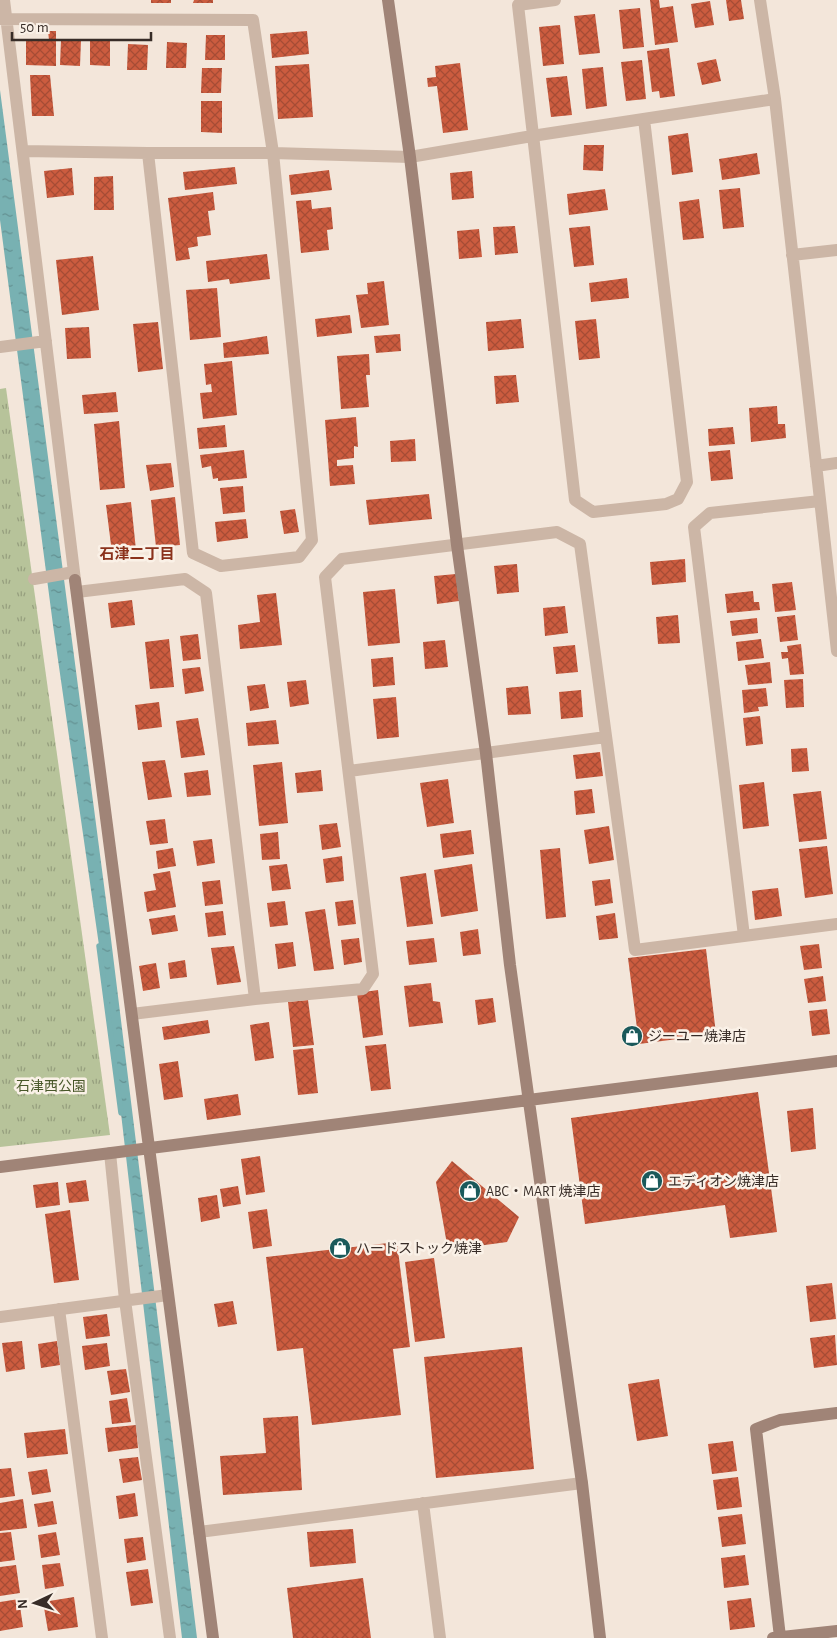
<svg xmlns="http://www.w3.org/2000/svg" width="837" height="1638" viewBox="0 0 837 1638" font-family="'Alegreya Sans','Noto Sans JP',sans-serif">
  <defs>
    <pattern id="grass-tufts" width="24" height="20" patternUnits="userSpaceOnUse" patternTransform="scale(1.25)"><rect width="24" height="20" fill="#b7c39a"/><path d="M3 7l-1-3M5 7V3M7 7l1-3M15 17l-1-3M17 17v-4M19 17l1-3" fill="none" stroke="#969f7e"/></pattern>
    <pattern id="water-ripples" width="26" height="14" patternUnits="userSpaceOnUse" patternTransform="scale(1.25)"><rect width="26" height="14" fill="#78b1b2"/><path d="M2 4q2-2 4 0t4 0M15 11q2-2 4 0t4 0" fill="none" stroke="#639091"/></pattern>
    <pattern id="building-cross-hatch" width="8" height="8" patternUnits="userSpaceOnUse" patternTransform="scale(1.25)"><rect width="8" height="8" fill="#cc5c3f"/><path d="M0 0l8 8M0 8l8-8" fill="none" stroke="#a64c35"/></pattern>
  </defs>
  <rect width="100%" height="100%" fill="#f3e6da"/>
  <path fill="url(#grass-tufts)" d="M6,388L110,1135L0,1147V389Z"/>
  <path fill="url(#water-ripples)" d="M0,90L110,931L197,1638H182L112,1036L53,625L0,220Z"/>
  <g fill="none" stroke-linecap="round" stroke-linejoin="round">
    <path stroke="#78b1b2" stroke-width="5.5" d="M99,946L121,1113"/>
  </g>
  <path fill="url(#building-cross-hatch)" d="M151,0H171V3H151Z
    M194,0H213V3H193Z
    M650,0H659L660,8L673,6L678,42L655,45Z
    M726,0H741L744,19L729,21Z
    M710,1L714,25L695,28L691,4Z
    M640,8L644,47L623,49L619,10Z
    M595,14L600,53L579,55L574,16Z
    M560,25L564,64L543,66L539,27Z
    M48,31H56V66L26,65V41L49,40Z
    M307,31L309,54L272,58L270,34Z
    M206,35H225V60H205Z
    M61,40H81L80,66L60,65Z
    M90,40H110V66L90,65Z
    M167,42L187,43L186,68H166Z
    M128,44L148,45L147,70H127Z
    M669,48L675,96L660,98L659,91L652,92L647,51Z
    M716,59L721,81L702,85L697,63Z
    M642,60L646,99L626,101L621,62Z
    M460,63L468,130L443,133L437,86L428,87L427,78L436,77L435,66Z
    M309,64L313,117L278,119L275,66Z
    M603,67L607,106L586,109L582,69Z
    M202,68H222L221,93H201Z
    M30,75H50L54,116H32Z
    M567,76L572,115L551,117L546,78Z
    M201,101H222V133L201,132Z
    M688,133L693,172L672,175L668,136Z
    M584,145H604L603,171L583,170Z
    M757,153L760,174L722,180L719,159Z
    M235,167L237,184L185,190L183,172Z
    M72,168L74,195L47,198L44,171Z
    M329,170L332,190L291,195L289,175Z
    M472,171L474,198L452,200L450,173Z
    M113,176L114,210H94V177Z
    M740,188L744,227L723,229L719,190Z
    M605,189L608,210L569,215L567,194Z
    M213,192L215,210L208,211L211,235L197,237L198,246L188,248L190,259L176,261L168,198Z
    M699,199L704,238L683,240L679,202Z
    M311,200L312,209L331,207L333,229L327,230L329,250L301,253L296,201Z
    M515,226L518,253L495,255L493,227Z
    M590,226L594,265L574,267L569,228Z
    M479,229L482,257L459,259L457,231Z
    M267,254L270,279L230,284L229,279L208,282L206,261Z
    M93,256L99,310L62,315L56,260Z
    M627,278L629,298L591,302L589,283Z
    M384,281L389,325L361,328L356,295L368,294L367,283Z
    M217,288L221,337L190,340L186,290Z
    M350,315L352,333L317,337L315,319Z
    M521,319L524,348L488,351L486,322Z
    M596,319L600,358L579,360L575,321Z
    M158,322L163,369L138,372L133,324Z
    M89,327L91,358L67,359L65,328Z
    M400,334L401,351L376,353L374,336Z
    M267,336L269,354L224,358L223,343Z
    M369,354L370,375H366L369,407L341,409L337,356Z
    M232,361L237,415L203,419L200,393L212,392L211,384L206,385L204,364Z
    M516,375L519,402L496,404L494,376Z
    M116,392L118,412L84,414L82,395Z
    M777,406L778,424H785L786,438L751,442L749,408Z
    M356,417L358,447L354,446V458L337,460V466L353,465L355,484L330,486L325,420Z
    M119,421L125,488L100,490L94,424Z
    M225,425L227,447L199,449L197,428Z
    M733,427L735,444L709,446L708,429Z
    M415,439L416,461L391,462L390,441Z
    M244,450L247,478L218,481V478L213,479L211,466L202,468L200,455Z
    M730,450L733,479L711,481L708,452Z
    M171,463L174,487L150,491L146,465Z
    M243,486L245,512L223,514L220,488Z
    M429,494L432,519L369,525L366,500Z
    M175,497L180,545L156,547L151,500Z
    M131,502L136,550L112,553L106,505Z
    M295,509L299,532L284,534L280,511Z
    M246,519L248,538L217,542L215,522Z
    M685,559L686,582L652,585L650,562Z
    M517,564L519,592L497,594L494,566Z
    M456,574L459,601L437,604L434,576Z
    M792,582L796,610L775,612L772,584Z
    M395,589L400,643L368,646L363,592Z
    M753,591L754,602H759L760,610L727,613L725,594Z
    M276,593L282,645L240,649L238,625L260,622L257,595Z
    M132,600L135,625L111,628L108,603Z
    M565,606L568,633L545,636L543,608Z
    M678,615L680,643L658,644L656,617Z
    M795,615L798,640L780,642L777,617Z
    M757,618L758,633L732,636L730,621Z
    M198,634L201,659L183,661L180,636Z
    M169,639L174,687L150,689L145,642Z
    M761,639L764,658L738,661L736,642Z
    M445,640L448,667L425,669L423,642Z
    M801,644L804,674L790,675L788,658L782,659L781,652H788L787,646Z
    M575,645L578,672L556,674L553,647Z
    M393,657L395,685L373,687L371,659Z
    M770,662L772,683L748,685L745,665Z
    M200,667L204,691L185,694L182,669Z
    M803,679L804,707L786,708L784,680Z
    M306,680L309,704L290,707L287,682Z
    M265,684L269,708L250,711L247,686Z
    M528,686L531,714L508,715L506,688Z
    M766,688L768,706L758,707L759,711L744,713L742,690Z
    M581,690L583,717L561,719L559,692Z
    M396,697L399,737L377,739L373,699Z
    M159,702L162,727L138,730L135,705Z
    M760,716L763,744L746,746L743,718Z
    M198,718L205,755L181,758L176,721Z
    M276,720L279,744L248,746L246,723Z
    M807,748L809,771L792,772L791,749Z
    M600,752L603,776L576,779L573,755Z
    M165,760L172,797L148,800L142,762Z
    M282,762L288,823L259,826L253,765Z
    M208,770L211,795L187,797L184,773Z
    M321,770L323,791L297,793L295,773Z
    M448,779L454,823L427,827L420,783Z
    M764,782L769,826L743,829L739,785Z
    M592,789L595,813L576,815L574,791Z
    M821,791L827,839L799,842L793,794Z
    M165,819L168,843L150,845L146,821Z
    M337,823L341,847L322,850L319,825Z
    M609,826L614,860L589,864L584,830Z
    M471,830L474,854L443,858L440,834Z
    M278,832L280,859L262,860L260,834Z
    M212,839L215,863L197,866L193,841Z
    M827,846L833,894L805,898L799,849Z
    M173,848L176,866L158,869L156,851Z
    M560,848L566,917L546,919L540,850Z
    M342,856L344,881L326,883L323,859Z
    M287,864L291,889L272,891L269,866Z
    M472,864L478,911L441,917L434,870Z
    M170,871L176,907L147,912L144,892L156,890L153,874Z
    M426,873L433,924L407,927L400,877Z
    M610,879L613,903L595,906L592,881Z
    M220,880L223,904L205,906L202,882Z
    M778,888L782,916L755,920L752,891Z
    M353,900L356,924L338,926L335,902Z
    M285,901L288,925L270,927L267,903Z
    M325,909L334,969L314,971L305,912Z
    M223,911L226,935L208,937L205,913Z
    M615,913L618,938L599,940L596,916Z
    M175,915L178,931L152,935L149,919Z
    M478,929L481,954L463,956L460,932Z
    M359,938L362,962L344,965L341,940Z
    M434,938L437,962L409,965L406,941Z
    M293,942L296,966L278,969L275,944Z
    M819,944L822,968L804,970L800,946Z
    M234,946L241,982L217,985L211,948Z
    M706,949L716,1034L639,1044L628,958Z
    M185,960L187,977L170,979L168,963Z
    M156,963L160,988L143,991L139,966Z
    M823,976L826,1001L808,1003L804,979Z
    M431,983L433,1001L440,1002L443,1023L409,1027L404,986Z
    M378,990L383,1035L363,1038L357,993Z
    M493,998L496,1022L478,1025L475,1000Z
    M308,1000L314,1045L293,1047L288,1002Z
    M827,1009L830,1034L812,1036L809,1011Z
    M208,1020L210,1033L164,1040L162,1027Z
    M269,1022L274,1058L255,1061L250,1025Z
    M386,1044L391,1089L371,1091L365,1046Z
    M313,1048L318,1093L298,1095L293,1050Z
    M178,1061L183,1097L164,1100L159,1064Z
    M758,1092L777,1232L730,1238L725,1205L585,1224L571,1118Z
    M238,1094L241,1115L207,1120L204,1099Z
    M813,1108L816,1149L791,1152L787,1111Z
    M260,1156L265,1192L246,1195L241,1159Z
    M452,1161L519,1217L507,1242L448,1250L436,1182Z
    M86,1180L89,1201L69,1203L66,1183Z
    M58,1182L60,1205L36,1208L33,1185Z
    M238,1186L241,1204L223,1207L220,1189Z
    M217,1195L220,1218L201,1222L198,1198Z
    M267,1209L272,1246L253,1249L248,1212Z
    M70,1210L79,1280L54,1283L45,1214Z
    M397,1242L410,1347L393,1349L401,1415L312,1425L303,1348L277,1351L266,1257Z
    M434,1258L445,1338L415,1342L405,1262Z
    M832,1283L836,1319L810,1322L806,1286Z
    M233,1301L237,1324L218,1327L214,1304Z
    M107,1314L110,1336L86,1339L83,1317Z
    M835,1335L837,1365L814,1368L810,1338Z
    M22,1341L25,1369L6,1372L2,1343Z
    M57,1341L60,1365L41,1368L38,1344Z
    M107,1343L110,1366L85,1370L82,1346Z
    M522,1347L534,1469L436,1478L424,1357Z
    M126,1369L130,1392L111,1395L107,1371Z
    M659,1379L668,1436L637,1441L628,1384Z
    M127,1398L131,1422L112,1424L109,1401Z
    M298,1416L302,1490L223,1495L220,1456L266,1453L263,1418Z
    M136,1425L138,1448L108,1452L105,1428Z
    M65,1429L68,1454L27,1458L24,1433Z
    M733,1441L737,1471L712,1474L708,1444Z
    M138,1457L142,1480L123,1483L119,1459Z
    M11,1468L15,1496L0,1498V1469Z
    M47,1469L51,1492L32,1495L28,1472Z
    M738,1477L742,1507L717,1510L713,1480Z
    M135,1493L138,1516L119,1519L116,1496Z
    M23,1499L27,1528L0,1531V1503Z
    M53,1501L57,1524L38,1527L34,1504Z
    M742,1514L746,1544L722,1547L718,1517Z
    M353,1529L356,1563L310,1567L307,1532Z
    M11,1532L15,1560L0,1562V1533Z
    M56,1532L60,1555L41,1558L38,1535Z
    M143,1537L146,1560L127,1563L124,1539Z
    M745,1555L749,1585L724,1588L721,1558Z
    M60,1563L64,1586L45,1589L42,1565Z
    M16,1565L20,1593L0,1596V1567Z
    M148,1569L153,1603L131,1606L126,1572Z
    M363,1578L371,1638H293L287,1588Z
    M74,1597L78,1627L48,1631L43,1602Z
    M751,1598L755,1627L730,1630L727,1601Z
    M19,1599L23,1627L0,1631V1602Z"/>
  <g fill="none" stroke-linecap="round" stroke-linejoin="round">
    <path stroke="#ccb6a6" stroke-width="12" d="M4,0L75,580
      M555,0L518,5L575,500L593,512L666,504L678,499L687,482L644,119
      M760,0L775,99L837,651
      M0,19L253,20L273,153L312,540L299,557L221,566L193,553L148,153
      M23,151L148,153H273L410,157L532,136L775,99
      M792,255L837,250
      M0,347L46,341
      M816,466L837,463
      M34,579L74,572
      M77,592L185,579L206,593L255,999L363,989L373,974L325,577L342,559L557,532L580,544L635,950L837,924
      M349,771L606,737
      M744,936L694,527L710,513L820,501
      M132,1014L255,999
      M110,1153L125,1300L170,1638
      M59,1309L102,1638
      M0,1317L168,1295
      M423,1503L440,1638
      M199,1532L582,1483"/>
    <path stroke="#a08477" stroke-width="12" d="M388,0L410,157L457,545L486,753L510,965L582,1483L600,1638
      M75,580L213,1638
      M0,1167L837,1061
      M780,1637L756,1429L780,1420L837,1413
      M773,1638L837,1631"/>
  </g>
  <defs>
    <g id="shop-disc" transform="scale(1.125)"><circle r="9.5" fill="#1a595b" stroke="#faf1e7"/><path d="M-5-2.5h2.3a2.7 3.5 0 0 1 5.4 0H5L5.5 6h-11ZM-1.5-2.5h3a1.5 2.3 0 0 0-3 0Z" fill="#fff"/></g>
  </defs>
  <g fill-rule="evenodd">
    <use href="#shop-disc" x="632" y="1036"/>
    <use href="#shop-disc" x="652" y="1181"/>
    <use href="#shop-disc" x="470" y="1191"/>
    <use href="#shop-disc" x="340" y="1248"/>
  </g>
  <g text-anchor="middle" stroke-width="5" stroke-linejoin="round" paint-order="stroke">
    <g font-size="14" fill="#372c27" stroke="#faf1e7" text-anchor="start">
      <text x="648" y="1041">ジーユー焼津店</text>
      <text x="668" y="1186">エディオン焼津店</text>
      <text x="486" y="1196">ABC・MART 焼津店</text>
      <text x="356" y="1253">ハードストック焼津</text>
    </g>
    <g font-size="14" fill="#485729" stroke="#faf1e7">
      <text x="51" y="1091">石津西公園</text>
    </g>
    <g font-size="15" font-weight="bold" fill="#8b321c" stroke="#faf1e7">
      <text x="137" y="559">石津二丁目</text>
    </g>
  </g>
  <g transform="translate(35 1603) rotate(266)" stroke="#faf1e7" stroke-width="4" paint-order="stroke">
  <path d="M0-4L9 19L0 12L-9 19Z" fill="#372c27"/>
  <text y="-8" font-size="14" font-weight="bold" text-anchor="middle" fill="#372c27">N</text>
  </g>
  <path d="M12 32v8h139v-8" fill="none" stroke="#372c27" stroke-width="2.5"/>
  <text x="20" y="32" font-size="15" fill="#372c27" stroke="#faf1e7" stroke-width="4" paint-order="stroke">50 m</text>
</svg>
